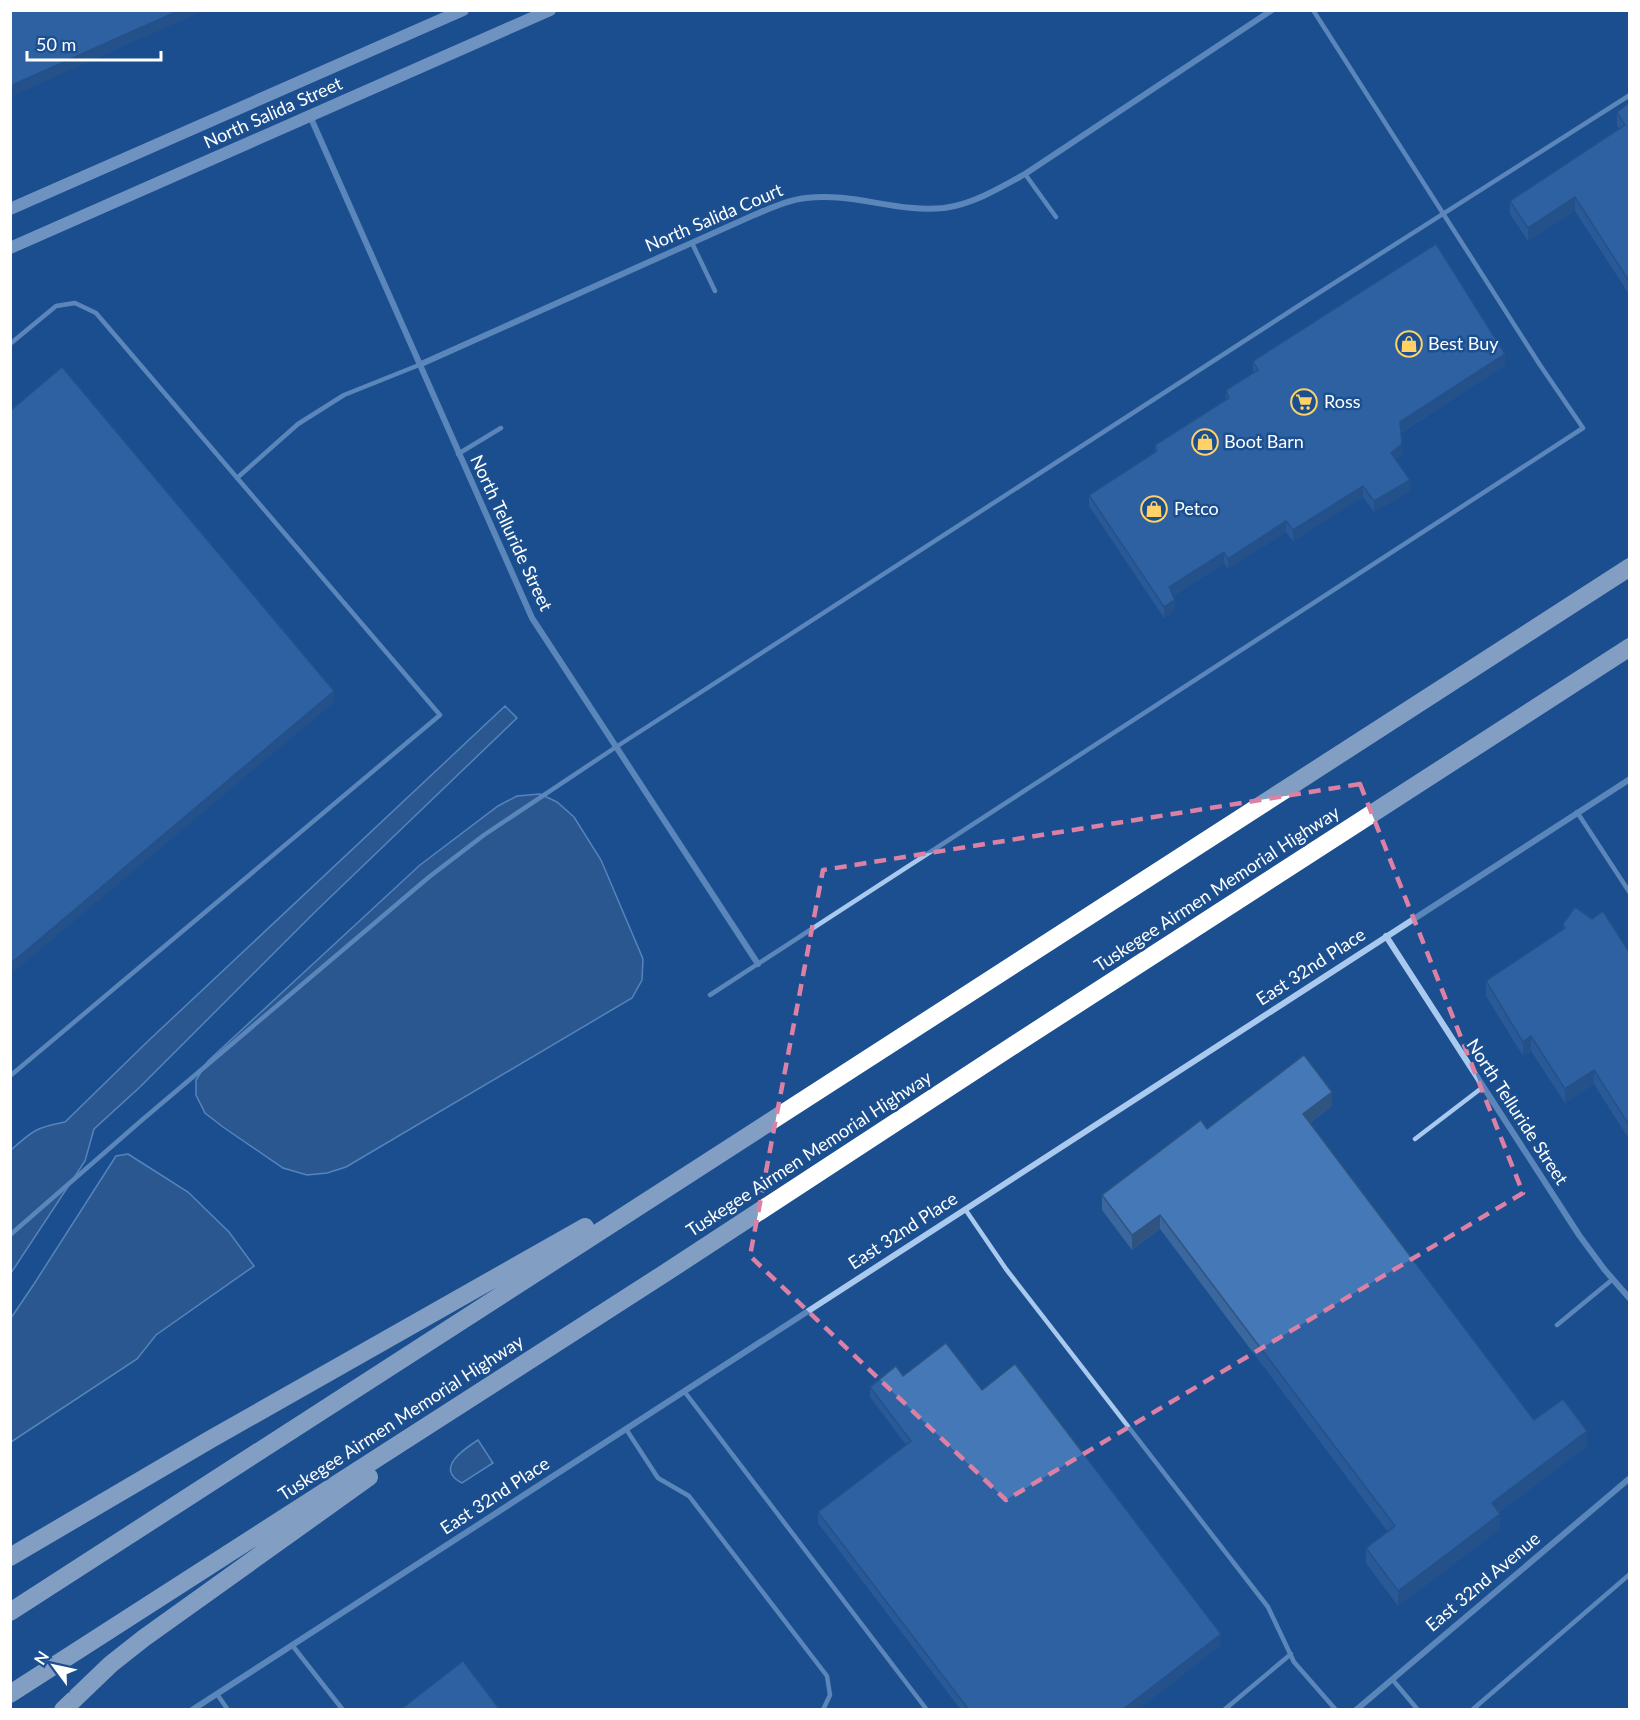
<svg xmlns="http://www.w3.org/2000/svg" width="1640" height="1720" viewBox="0 0 1640 1720" font-family="Lato,sans-serif">
  <rect width="100%" height="100%" fill="#1b4f8f"/>
  <path fill="#3c6290" stroke="#9cc4f0" stroke-width="1.5" d="M505,706L517,718L317,910L140,1087L94,1129L85,1161L11,1273V1150C32,1131 37,1127 65,1122L146,1043Z
    M540,794L557,802L574,817L601,860L643,959L642,980L632,998L346,1167L327,1173L307,1175L283,1168L223,1127L205,1113L196,1095V1080L208,1061L420,865L498,806L517,796Z
    M128,1154L188,1192L229,1232L254,1266L156,1335L137,1359L11,1442V1318L34,1284L116,1156Z
    M478,1440L493,1463L462,1483C434,1469 464,1449 478,1440Z"/>
  <g fill="none" stroke-linecap="round" stroke-linejoin="round">
    <path stroke="#a9c9ee" stroke-width="4.5" d="M1025,174L1056,217
      M692,243L715,291
      M10,344L56,306L75,303L96,313L440,715L10,1076
      M458,454L501,428
      M237,478L298,424L344,395L419,365
      M1577,812L1630,893
      M710,995L1583,428L1540,365L1313,10
      M1415,1139L1483,1087
      M965,1209L1006,1269L1268,1607L1294,1662L1336,1710
      M10,1235L142,1120L429,877L484,835L616,747L1306,301L1630,95
      M1557,1325L1613,1279
      M684,1391L927,1710
      M626,1429L658,1478L689,1496L827,1676L830,1695L823,1710
      M292,1645L343,1710
      M1392,1679L1418,1710
      M217,1694L228,1710
      M1224,1710L1291,1654
      M1472,1710L1630,1574"/>
    <path stroke="#a9c9ee" stroke-width="6" d="M310,116L532,618L758,964
      M419,365L754,215C771,208 788,200 806,198C853,192 897,213 944,208C973,204 1000,188 1025,174L1272,10
      M1386,936L1579,1235L1604,1269L1630,1299
      M192,1710L1630,779
      M1356,1710L1630,1478"/>
    <path stroke="#d6e6fa" stroke-width="12" d="M10,209L463,10
      M10,248L550,10"/>
    <path stroke="#fff" stroke-width="18" d="M10,1557L211,1439L585,1227
      M10,1612L1630,567
      M10,1694L662,1275L1017,1043L1630,647
      M63,1710L111,1664L144,1638L369,1477"/>
  </g>
  <path fill="#3a679d" d="M1629,103V294L1575,211L1528,241L1510,214V201L1619,129L1617,125V112Z
    M1253,361L1505,365L1401,433L1402,455L1396,460L1410,491L1374,512L1363,497L1293,541L1286,532L1228,569L1224,563L1173,596L1175,611L1164,618L1089,506V495L1155,453V445L1226,400V390L1253,373Z
    M1563,924L1629,952V1139L1594,1084L1565,1103L1531,1051L1523,1056L1486,996V981L1563,930Z
    M1332,1106L1310,1123L1534,1420L1587,1446L1499,1512L1500,1529L1398,1606L1366,1563V1548L1388,1532L1160,1229L1132,1250L1102,1210V1195L1207,1129Z
    M903,1376L982,1390L1221,1645L1137,1710H961L818,1523V1512L906,1445L870,1397V1387Z"/>
  <path fill="#305480" d="M180,10H205L10,97V86Z
    M1575,197V211L1528,241V228Z
    M1505,354V365L1400,433V422Z
    M1402,444V455L1391,464V453Z
    M1410,480V491L1374,512V501Z
    M1363,486V497L1293,541V530Z
    M1286,521V532L1228,569V559Z
    M1224,552V563L1169,598V587Z
    M1175,600V611L1164,618V607Z
    M334,691V702L10,975V964Z
    M1531,1036V1051L1523,1056V1042Z
    M1594,1070V1084L1565,1103V1089Z
    M1332,1092V1106L1303,1128V1114Z
    M1160,1215V1229L1132,1250V1235Z
    M1587,1431V1446L1492,1517V1503Z
    M1500,1514V1529L1398,1606V1591Z
    M1221,1634V1645L1137,1710H1122Z"/>
  <path fill="#4478b7" stroke="#305480" stroke-width="1.5" d="M10,10H180L10,86Z
    M1629,103V281L1575,197L1528,228L1510,201L1625,125L1617,112Z
    M1436,244L1505,354L1400,422L1402,444L1391,453L1410,480L1374,501L1363,486L1293,530L1286,521L1228,559L1224,552L1169,587L1175,600L1164,607L1089,495L1157,451L1155,445L1229,398L1226,390L1258,370L1253,361Z
    M62,367L334,691L10,964V411Z
    M1575,907L1592,919L1603,911L1629,952V1125L1594,1070L1565,1089L1531,1036L1523,1042L1486,981L1565,928L1563,924Z
    M1304,1055L1332,1092L1303,1114L1534,1420L1563,1399L1587,1431L1492,1503L1500,1514L1398,1591L1366,1548L1395,1526L1160,1215L1132,1235L1102,1195L1201,1120L1207,1129Z
    M946,1343L982,1390L1015,1364L1221,1634L1122,1710H969L818,1512L911,1441L870,1387L896,1366L903,1376Z
    M463,1661L500,1710H400Z"/>
  <path d="M0 0H1640V1720H0ZM1360,784L1523,1193L1006,1500L750,1256L823,870Z" fill="#1b4f8f" fill-opacity=".55" fill-rule="evenodd"/>
  <path fill="none" stroke="#dd80a5" stroke-width="4.5" stroke-dasharray="12 8" stroke-linejoin="round" d="M1360,784L1523,1193L1006,1500L750,1256L823,870Z"/>
  <defs>
    <g id="shop-ring" transform="scale(1.35)"><circle r="9.5" fill="#1b4f8f" stroke="#ffd166" stroke-width="1.5"/><path d="M-5-2.5h2.3a2.7 3.5 0 0 1 5.4 0H5L5.5 6h-11ZM-1.5-2.5h3a1.5 2.3 0 0 0-3 0Z" fill="#ffd166"/></g>
    <g id="supermarket-ring" transform="scale(1.35)"><circle r="9.5" fill="#1b4f8f" stroke="#ffd166" stroke-width="1.5"/><path d="M-6-5.5h2.5l.6 2H6L4.5 2H-2.5L-4.4-4H-6ZM-1.5 3.2a1.3 1.3 0 1 0 .1 0ZM3 3.2a1.3 1.3 0 1 0 .1 0Z" fill="#ffd166"/></g>
  </defs>
  <g fill-rule="evenodd">
    <use href="#shop-ring" x="1409" y="344"/>
    <use href="#supermarket-ring" x="1304" y="402"/>
    <use href="#shop-ring" x="1205" y="442"/>
    <use href="#shop-ring" x="1154" y="509"/>
  </g>
  <g text-anchor="middle" stroke-width="5" stroke-linejoin="round" paint-order="stroke">
    <g font-size="18" fill="#fff" stroke="#1b4f8f">
      <text transform="translate(273 113) rotate(-24)" y="6">North Salida Street</text>
      <text transform="translate(714 218) rotate(-23)" y="6">North Salida Court</text>
      <text transform="translate(511 533) rotate(65)" y="6">North Telluride Street</text>
      <text transform="translate(1217 889) rotate(-33)" y="6">Tuskegee Airmen Memorial Highway</text>
      <text transform="translate(1311 967) rotate(-33)" y="6">East 32nd Place</text>
      <text transform="translate(1517 1112) rotate(57)" y="6">North Telluride Street</text>
      <text transform="translate(809 1154) rotate(-33)" y="6">Tuskegee Airmen Memorial Highway</text>
      <text transform="translate(903 1231) rotate(-33)" y="6">East 32nd Place</text>
      <text transform="translate(401 1418) rotate(-33)" y="6">Tuskegee Airmen Memorial Highway</text>
      <text transform="translate(495 1496) rotate(-33)" y="6">East 32nd Place</text>
      <text transform="translate(1483 1582) rotate(-40)" y="6">East 32nd Avenue</text>
    </g>
    <g font-size="18" fill="#fff" stroke="#1b4f8f" text-anchor="start">
      <text x="1428" y="350">Best Buy</text>
      <text x="1324" y="408">Ross</text>
      <text x="1224" y="448">Boot Barn</text>
      <text x="1174" y="515">Petco</text>
    </g>
  </g>
  <rect width="1640" height="1720" fill="none" stroke="#ffffff" stroke-width="24"/>
  <g transform="translate(54 1666) rotate(303)" stroke="#1b4f8f" stroke-width="4.5" paint-order="stroke">
  <path d="M0-4.5L10 22L0 15L-10 22Z" fill="#ffffff"/>
  <text y="-9" font-size="16" font-weight="bold" text-anchor="middle" fill="#ffffff">N</text>
  </g>
  <path d="M27 51v9h134v-9" fill="none" stroke="#ffffff" stroke-width="3"/>
  <text x="36" y="51" font-size="18" fill="#ffffff" stroke="#1b4f8f" stroke-width="4.5" paint-order="stroke">50 m</text>
</svg>
